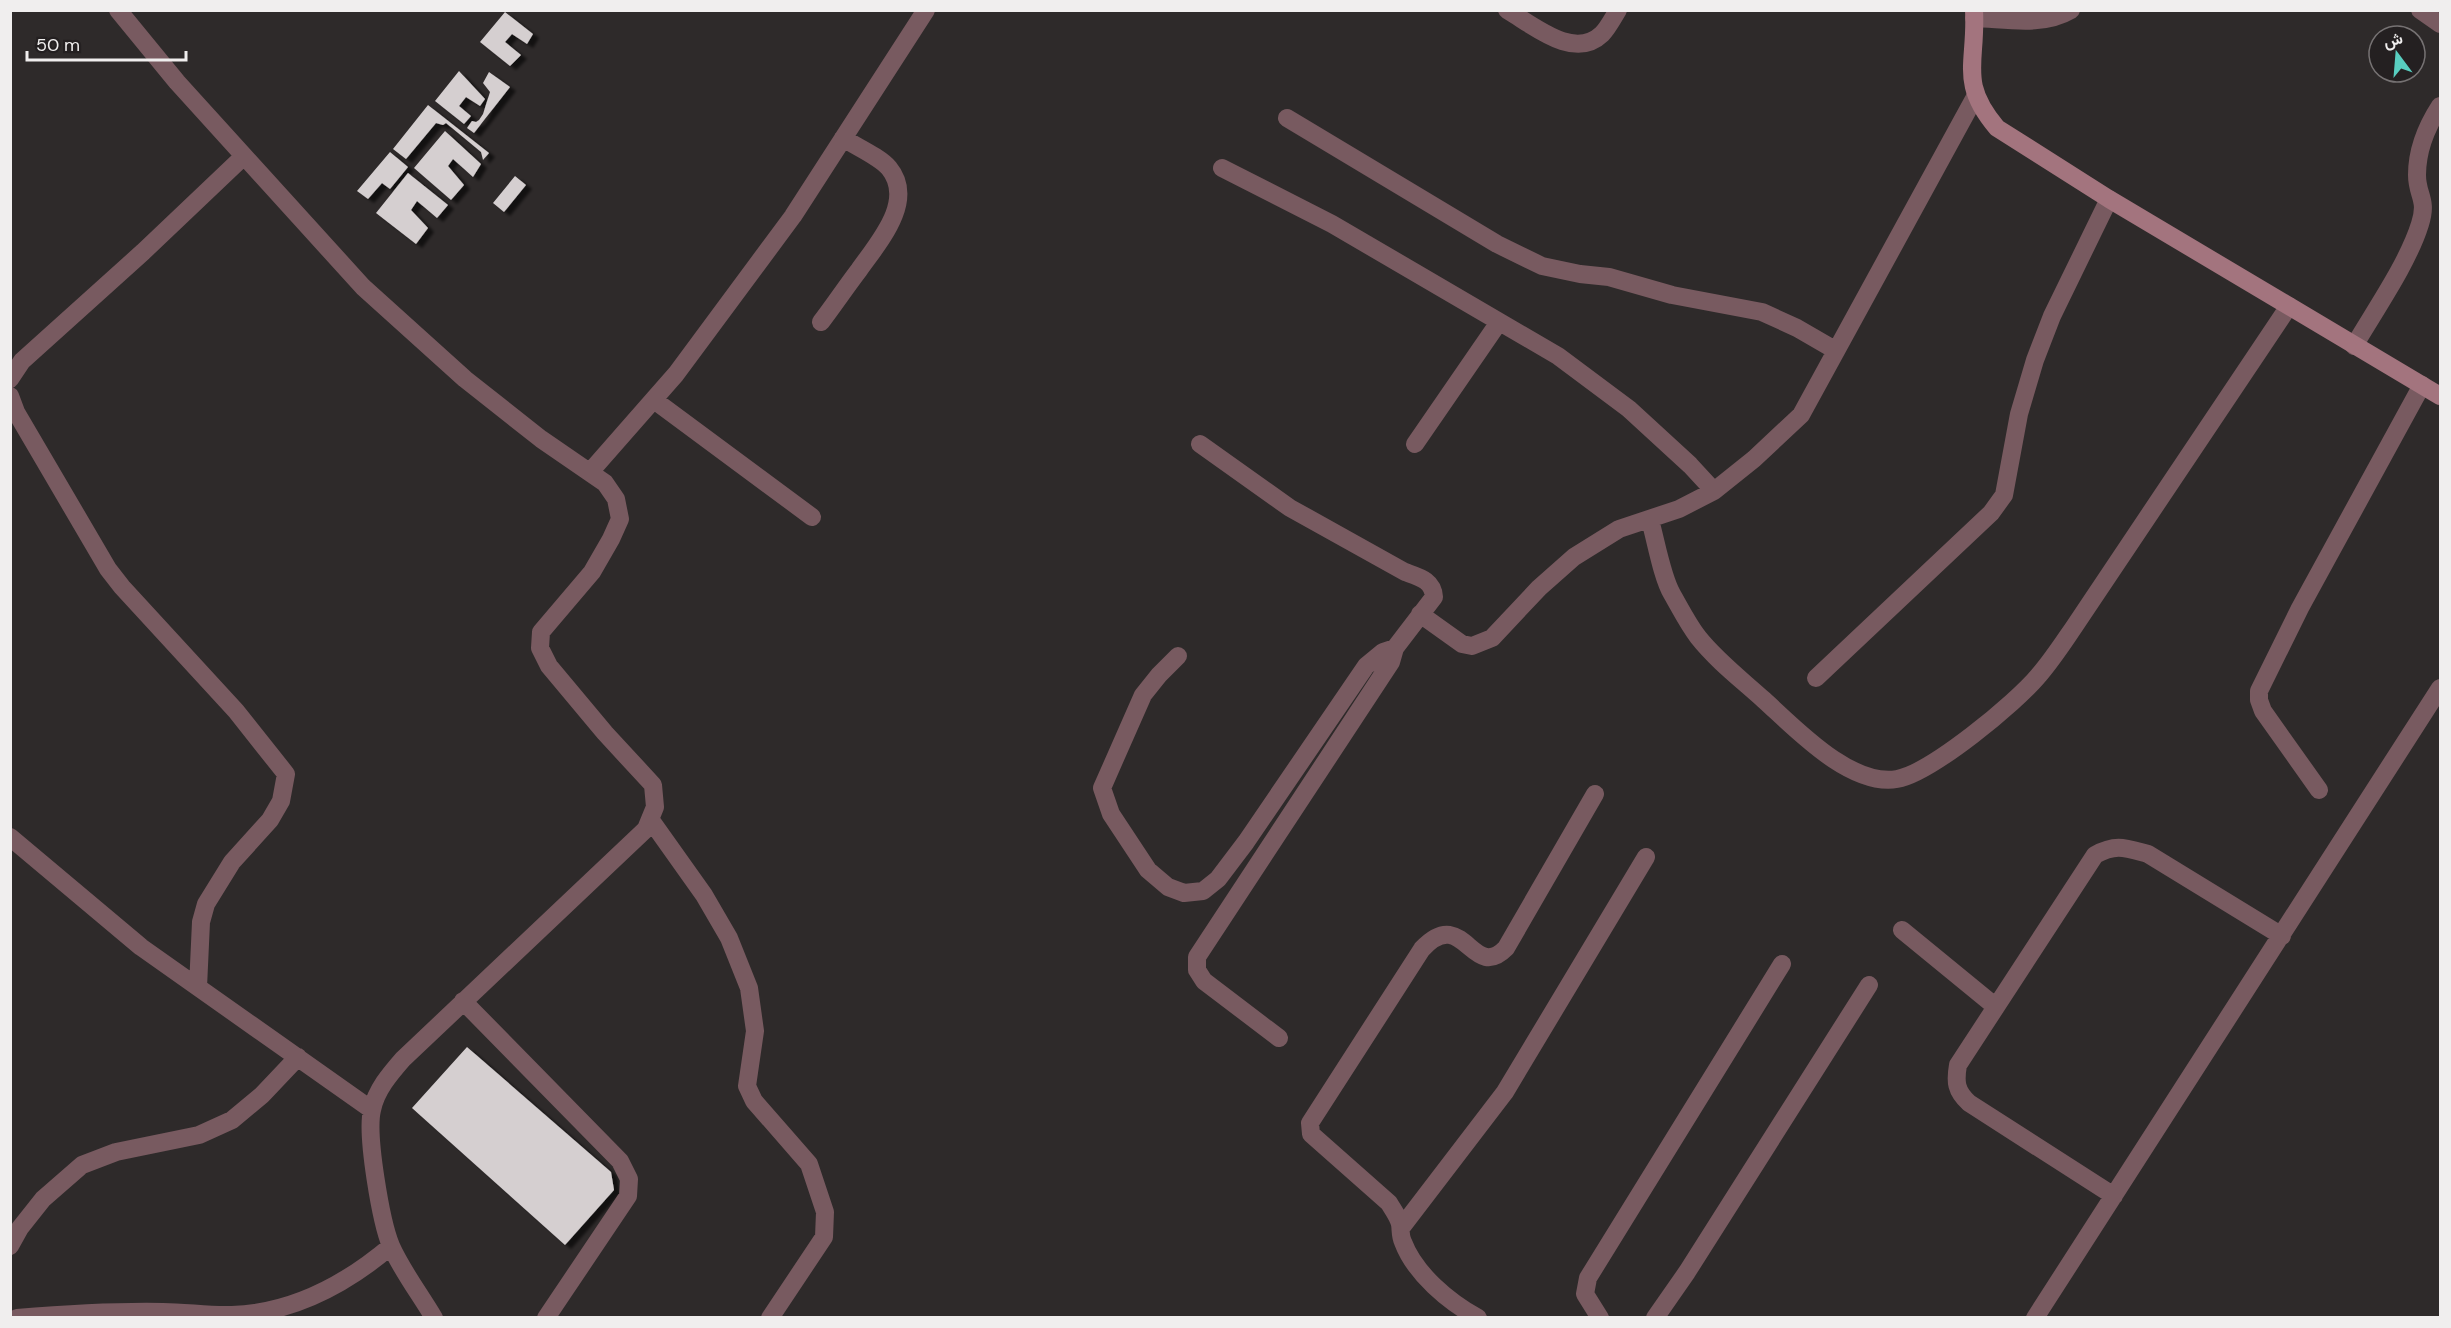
<svg xmlns="http://www.w3.org/2000/svg" width="2451" height="1328" viewBox="0 0 2451 1328" font-family="'DM Sans',Vazirmatn,sans-serif">
  <defs>
    <filter id="shadow"><feDropShadow dx="6" dy="4" stdDeviation="1.5" flood-color="#0009"/></filter>
  </defs>
  <rect width="100%" height="100%" fill="#2e2a2a"/>
  <path fill="#d5cfd0" filter="url(#shadow)" d="M505,12L533,34L527,44L512,34L505,42L521,55L510,66L480,42Z
    M459,71L485,99L480,106L466,97L459,106L471,116L464,124L435,101Z
    M489,72L510,87L474,133L467,128L472,121L476,122L479,120L483,114L490,92L483,83Z
    M428,105L489,153L483,160L481,152L446,123L443,125L436,123L406,159L393,149Z
    M445,131L481,164L473,177L453,159L448,166L464,185L451,200L414,168Z
    M390,152L408,167L390,189L382,183L368,199L357,191Z
    M408,173L448,205L437,218L417,201L411,210L428,228L416,244L376,213Z
    M515,176L526,185L504,212L493,203Z
    M467,1047L611,1172L614,1190L565,1245L412,1108Z"/>
  <g fill="none" stroke-linecap="round" stroke-linejoin="round">
    <path stroke="#785a60" stroke-width="18" d="M118,10L177,82L363,287L465,379L541,439L605,483L616,499L620,519L611,539L592,572L541,632L540,648L549,666L605,733L653,785L655,807L646,829L403,1059C390,1074 376,1090 372,1110C366,1135 381,1222 391,1246C402,1271 420,1294 434,1318
      M1507,10C1533,25 1574,61 1602,34C1608,28 1613,18 1618,10
      M2420,10L2440,24
      M1974,18C2007,19 2042,27 2071,10
      M1287,118L1497,244L1542,266L1580,274L1609,277L1672,295L1762,312L1797,328L1835,350
      M1222,168L1332,224L1558,356L1629,409L1690,465L1714,491
      M821,322C834,305 846,287 859,270C878,243 916,201 889,168C880,157 855,146 843,138
      M2354,346C2375,310 2408,263 2420,224C2428,199 2417,196 2417,175C2417,151 2427,126 2440,106
      M10,379L22,361L143,252L244,156
      M10,396L16,412L108,569L122,587L236,711L286,774L281,801L270,820L232,862L206,904L201,922L198,987
      M654,400L812,517
      M1200,444L1290,508L1405,572C1419,577 1433,580 1434,597L1395,648L1391,662L1197,957V970L1204,981L1279,1038
      M1415,444L1499,322
      M590,472L676,374L793,216L926,10
      M1650,520C1656,541 1662,577 1672,594C1680,608 1688,624 1698,637C1717,661 1742,680 1764,700C1795,728 1850,787 1897,779C1931,773 2016,703 2039,675C2052,660 2063,643 2074,627L2289,306
      M1420,614L1462,644L1472,646L1492,638L1539,588L1574,557L1619,529L1679,509L1714,491L1754,459L1801,415L1975,97
      M1178,656L1159,675L1143,695L1102,788L1111,814L1148,870L1168,887L1184,893L1203,891L1218,879L1246,842L1366,666L1383,652L1395,648
      M1816,678L1991,513L2004,495L2019,414L2035,360L2052,316L2109,199
      M2319,790L2263,711L2259,700V691L2300,608L2422,385
      M650,819L704,895L729,938L749,988L755,1031L747,1086L754,1101L809,1164L825,1212L824,1237L770,1318
      M10,837L141,947L372,1110
      M1902,930L1996,1007
      M463,1001L620,1161L629,1179L628,1196L546,1318
      M2114,1196L1969,1103C1956,1091 1955,1082 1958,1065L2095,855C2116,843 2126,848 2148,854L2282,936
      M1401,1228L1505,1092L1646,857
      M10,1246L20,1228L43,1199L82,1165L116,1152L199,1135L232,1120L262,1095L298,1057
      M17,1318C66,1314 114,1311 163,1312C186,1312 209,1316 232,1315C293,1313 345,1285 391,1246
      M1478,1318C1449,1302 1415,1274 1403,1242C1400,1236 1401,1230 1400,1224C1398,1216 1393,1210 1389,1203L1311,1134L1310,1123L1422,949C1464,904 1472,983 1506,948L1595,794
      M1600,1318L1585,1294L1588,1278L1782,964
      M1655,1318L1687,1272L1869,985
      M2035,1318L2440,688"/>
    <path stroke="#a3747e" stroke-width="18" d="M1974,10C1977,63 1958,82 1997,128L2109,199L2440,396"/>
  </g>
  <rect width="2451" height="1328" fill="none" stroke="#f0eeee" stroke-width="24"/>
  <g transform="translate(2397 54) rotate(344)"><circle r="28" fill="#242021" stroke="#767273" stroke-width="1.5"/>
  <path d="M0-4.5L10 22L0 15L-10 22Z" fill="#58cec0"/>
  <text y="-9" font-size="16" font-weight="bold" text-anchor="middle" fill="#f0eeee">ش</text>
  </g>
  <path d="M27 51v9h159v-9" fill="none" stroke="#f0eeee" stroke-width="3"/>
  <text x="36" y="51" font-size="18" fill="#f0eeee" stroke="#242021" stroke-width="4.5" paint-order="stroke">50 m</text>
</svg>
